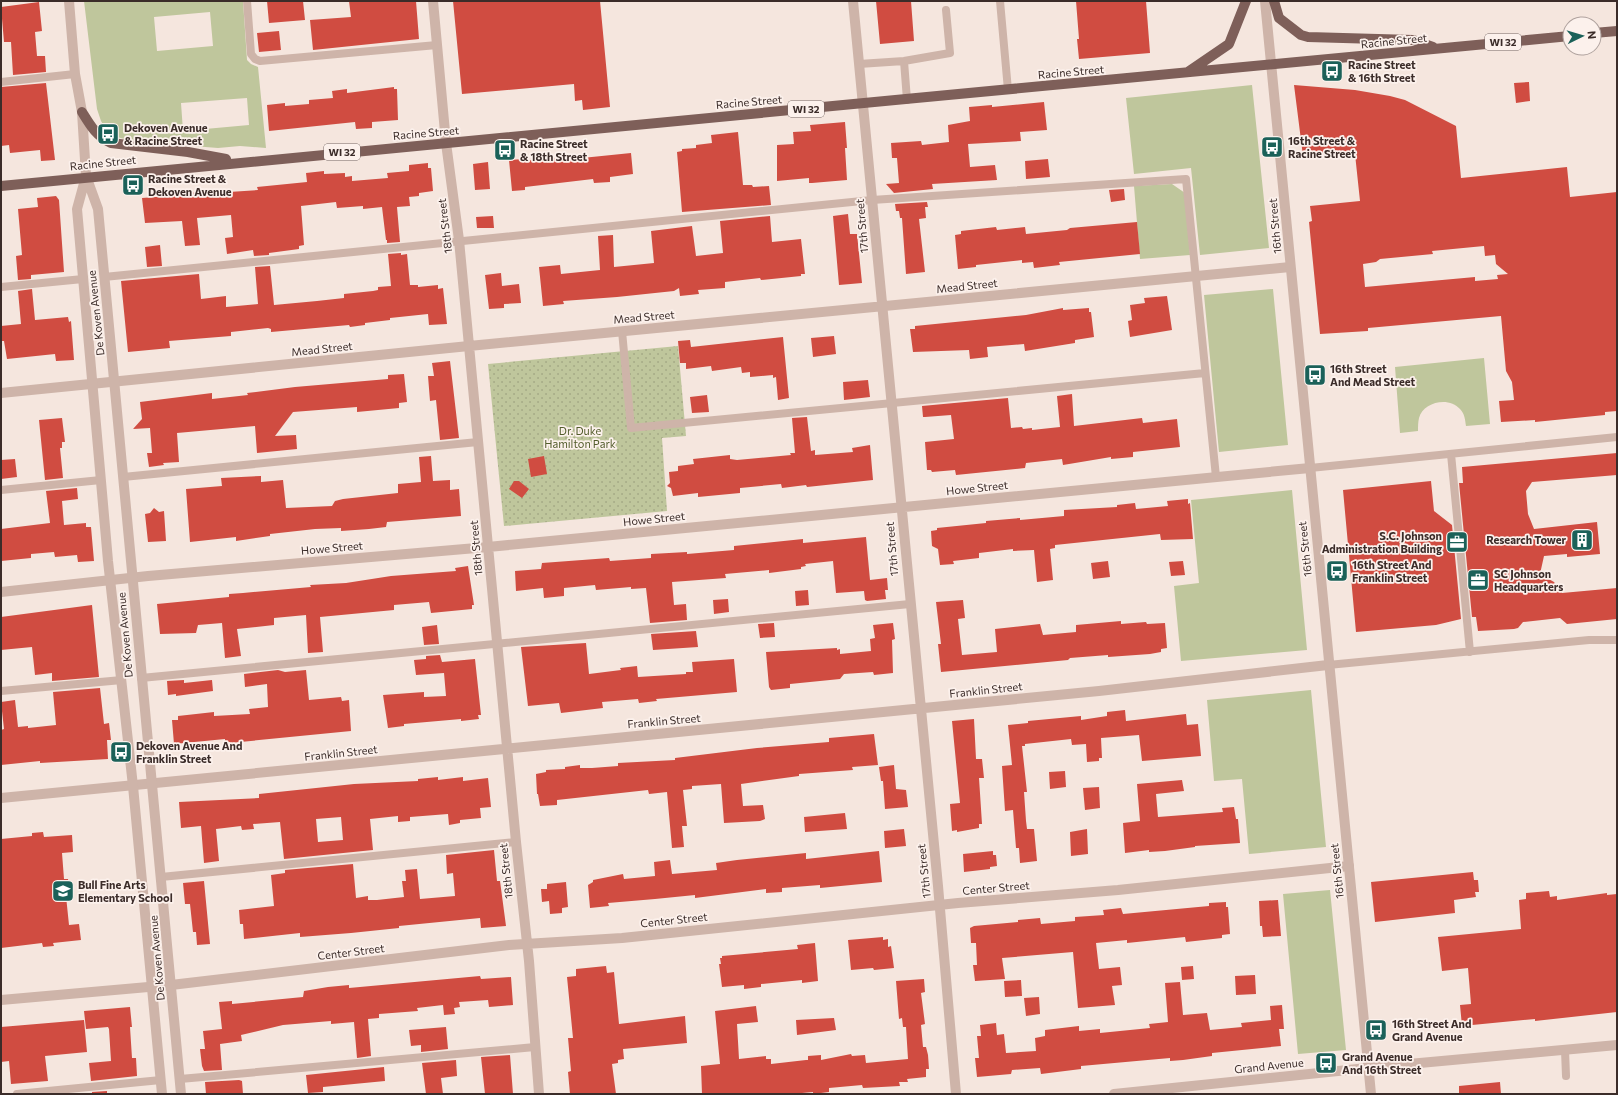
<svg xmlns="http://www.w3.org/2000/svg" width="1618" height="1095" viewBox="0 0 1618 1095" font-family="Commissioner,sans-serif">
  <defs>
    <pattern id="park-dots" width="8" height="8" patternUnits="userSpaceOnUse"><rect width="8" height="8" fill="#bfc69c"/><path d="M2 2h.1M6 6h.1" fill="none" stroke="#a5aa86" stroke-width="1.8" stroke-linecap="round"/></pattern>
  </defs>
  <rect width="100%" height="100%" fill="#f5e6de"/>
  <path fill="#bfc69c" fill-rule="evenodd" d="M84,1H243L247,60L251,64L258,67L266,148L240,146L218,148L131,141L114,136L107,131L101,121L97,109ZM210,12L213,46L157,51L154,17ZM247,98L249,125L183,131L181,103Z
    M1252,85L1269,248L1200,255L1191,168L1134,174L1126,98Z
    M1172,184L1185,193L1190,255L1140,259L1134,186Z
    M1273,289L1288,445L1219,452L1204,295Z
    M1484,358L1490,424L1466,426C1465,420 1465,414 1460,409C1449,396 1423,402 1419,418C1418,422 1418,427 1418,431L1400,433L1395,367Z
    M1292,490L1307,650L1181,661L1174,586L1199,583L1191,500Z
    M1311,690L1326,847L1249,854L1242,779L1214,781L1207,700Z
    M1330,890L1346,1050L1298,1054L1283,894Z"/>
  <path fill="url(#park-dots)" d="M678,346L686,436L662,438L667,511L504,526L488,364Z"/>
  <path fill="#d04c41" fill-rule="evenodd" d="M267,1H303L305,20L269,23Z
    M349,1H416L419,39L313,50L310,20L351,17Z
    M453,1H600L610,107L583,110L582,100L575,101L574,84L462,94Z
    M876,1H911L914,41L880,44Z
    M1076,1H1146L1150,53L1079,59L1077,39H1079Z
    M39,2L42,31L35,32L37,56H45L46,72L13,75L11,42H4L1,7Z
    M279,31L281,50L259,52L257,33Z
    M1529,82L1530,101L1516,103L1514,83Z
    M46,83L55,160L41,161L40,150L10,153L9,145L1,146V87Z
    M1294,85L1355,90L1390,96L1405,100L1456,126L1461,178L1567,167L1570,197L1617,192V411L1605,412V415L1535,422V420L1501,422L1499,401L1514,400L1512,382L1506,371L1501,316L1368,328V331L1320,334L1309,222L1312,221L1310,206L1360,201L1355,154L1349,155V152L1303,156ZM1484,246L1485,256L1495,255L1496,264L1508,274L1497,275L1498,279L1475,281V277L1365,287L1363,264L1376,262L1380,259L1433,254L1432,251Z
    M394,87V89H397L398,120L372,122V128L356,129L355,122L269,131L267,105L285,103V106L309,104V100L333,98L332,91L347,89V93Z
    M1044,102L1047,130L1020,132L1021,141L968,144L970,167L995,165L997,180L932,184L933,189L894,193L886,184L899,183L897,158H892L891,143L921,141L922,145L949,142L948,125L970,121L969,107L992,105V107Z
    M845,122L847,148H845L847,180L812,183H809V178L777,181V145L794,144L793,132L811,131L810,125Z
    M738,132L743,185H752L753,187L769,186L771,205L682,212L677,152L682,151V149L696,148V145L712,143L711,135Z
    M631,153L633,174L610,177V182L594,183L593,179L525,187V190L512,191L509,160L524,159V161L582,155V158Z
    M1048,159L1050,177L1026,179L1025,161Z
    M488,162L490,189L475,190L473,164Z
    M428,163V168H431L433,191L419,193V196L409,197L410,206L397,207L400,242L387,243V240H386L382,207L363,209V206L337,208L336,202L301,206L304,245L299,246V249L269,253V255L254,256L253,250L227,254L225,238L233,237L231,215L197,218L200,245L185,246L182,221L145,223L142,198L182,195V194L198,192V194L258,190L257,187L307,182L306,173L324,171V174L345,173V177L352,176V181L388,178L387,173L409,171V165Z
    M1124,189L1125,200L1111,202L1109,190Z
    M56,196L59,200L64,272L31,275V279L18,280L16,256L22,255L18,209L38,207L37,198Z
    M927,202L928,207H925L926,218L919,219L925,272L906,274L902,218H900L899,211H896L895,204Z
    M848,214L850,234H857L862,283L839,285L833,216Z
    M493,216L494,228H477L476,217Z
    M770,216L772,242L801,239L805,274H801V276L761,280L760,278L725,282V288L698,290L699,294L680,296L679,288L674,291L617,297L563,301L564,304L543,306L539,267L560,265L561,274L600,270L598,236L613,235L614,267L654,263L651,231L692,226L696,256L723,253L720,221Z
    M1137,222L1140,254L1059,262L1060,265L1034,268L1033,262L1022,263V260L976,265V267L958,269L955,235L961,234V231L996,227L997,230L1025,227L1026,234L1067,230L1070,228Z
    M160,245L162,266L147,267L145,247Z
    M401,253V255L407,254L410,285H418V287L438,285V289L443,288L447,324L429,325L428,314L390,318V320L365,323V325L350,327L349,325L271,332V329L268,328L231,332V336L169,341L170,348L128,352L121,281L199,274L201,299L226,296V307L258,304L255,267L270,266L274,305L317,301L344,298V294L373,291L378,290V287L391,286L388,254Z
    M501,273L502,286L519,284L521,303L504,304V308L489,309L485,275Z
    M32,289L35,320L68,317L69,322L71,321L74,360L56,361L55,354L7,359L4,341H1V326L21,324L18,291Z
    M1167,296L1172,330L1130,337L1128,321L1132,320L1130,305L1145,303L1144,298Z
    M1063,308V310L1089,308V312H1091L1094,337L1075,340V343L1025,351L1024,344L987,347L988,357L970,359L969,350L913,352L910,329H915V326L1026,315Z
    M834,336L836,354L813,357L811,338Z
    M783,337L789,398L778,400L776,377L773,378V375L750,377V372L742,373L741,367L712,371L711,366L686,369V363H680L678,341L690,340L691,347Z
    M450,361L459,438L440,440L436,400L430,401L428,376H434L432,363Z
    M404,374L407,402L399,403V408L357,412V407L293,412L275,436L296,435L297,449L257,453L255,426L177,433L179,462L163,463L164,465L149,467L147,453H152L150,428L133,429L142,419L140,402L212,393V399L248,395L247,393L295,387L388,379V375Z
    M868,380L870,397L844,400L843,382Z
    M1072,394L1074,426L1142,418L1143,423L1177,419L1180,447L1133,452V457L1111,459V457L1063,465L1062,459L1026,463L1025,468L956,475L955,470L932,472L931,470H927L925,442L954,439L951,415L925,417H923L922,406L1008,398L1011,428L1022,427L1023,429L1032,428V430L1060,427L1057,396Z
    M707,395L709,412L692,413L690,397Z
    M807,417L811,451L815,450V455L853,452L852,448L870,445L873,480L807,487L806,485L782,488L781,484L740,488V493L698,497V493L673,496L671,488L667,486L670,483L669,472L678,471V466L694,464L693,459L730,455V459L737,460L791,455L790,453H795L792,418Z
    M62,418L65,442H62V448H60L63,478L45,480L39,420Z
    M1617,453V475L1532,482L1526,491L1528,514L1534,529L1597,522L1600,554L1567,557V554L1544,556L1540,574L1554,582L1562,593L1617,588V619L1567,624L1560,618L1523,622L1518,628L1514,629L1478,631L1476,617H1472L1459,483H1463L1462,467Z
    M431,456L433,481L450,480V490L459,489L461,516L387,522L386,527L369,529L341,531V528L315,529L270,534V536L236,541V537L190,542L186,489L222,486L221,478L261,476V482L283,480L286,508L332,506L335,501L343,499L398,493V484L421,482L419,457Z
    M544,456L547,474L531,477L528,459Z
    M15,459L17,477L1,479V460Z
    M514,481H519L529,489L522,498L509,489Z
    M1431,481L1434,511L1452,525L1461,619L1436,625L1356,632L1343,490Z
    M77,488L78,499L62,501L64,525L86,523V527H91L94,561L78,562L77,555L55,557L54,552L31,554V558L1,561V529L50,523L46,491Z
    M1188,499V504L1190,503L1193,539L1161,540L1160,534L1055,545V548L1050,549L1053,580L1037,582L1034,550L1013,551V549L979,553V558L953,561L954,564L940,565L938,549L932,546L931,531L937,530V528L986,523V521L1020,518V520L1064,516V510L1117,507V505L1135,503L1136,509L1168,506L1167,501Z
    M154,508L159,512L164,511L166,541L148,542L145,514L150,513Z
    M866,537L870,580L887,578L888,590H885L886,599L867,601L865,600L864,591L836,593L833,561L805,564L806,566L801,567V569L769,573V570L725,574L726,578L672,582L674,605L686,604L687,620L650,623L646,588L631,589V587L596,590L595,585L564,588V596L544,598L543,588L516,591L515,571L541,569L542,563L609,558L610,561L651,558V554L687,552V554L734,550V546L803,539V543Z
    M1108,561L1110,577L1093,579L1091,563Z
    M1183,561L1185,575L1171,576L1169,562Z
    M468,566L474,605H472V609L431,613L429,602L394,605V610L320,617L323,652L308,653L306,615L274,618V625L237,629L241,656L225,658L222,623L198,625L196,633L160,634L157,604L229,597V594L243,593L311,587L310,585L346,583L391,576L456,571L455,568Z
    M808,590L809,605L796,606L795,591Z
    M728,599L729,612L714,614L713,600Z
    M963,600L965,618L958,619L962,655L997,652L995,629L1040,624L1043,635L1076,632V625L1121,621V624L1146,622L1147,624L1165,623L1167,648L1161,649V652L1150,654L1108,657V655L1070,658L1068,660L941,672L938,644H941L936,602Z
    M92,605L99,677L52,681V673L35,675L32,647L1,650V617Z
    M774,623L775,637L760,638L758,624Z
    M893,623L895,639L892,640L893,673L874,675L873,672L844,674L840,679L790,684V688L771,690L769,687L766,652L837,648V650L840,649V654L871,651L870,639L875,638L873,625Z
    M437,625L439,644L424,645L422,627Z
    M696,631L698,647L653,650L651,634Z
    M586,643L589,674L621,670L620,668L637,666L638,677L686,674V672H693L692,662L734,659L737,692L656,699L657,701L639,703L638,699L602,702L603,708L561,713L559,703L528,706L521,647Z
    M440,655L442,662L475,659L481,715H478L479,719L461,721V719L404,724V726L388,728L383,695L424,692V697L446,696L444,673L416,675L414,660L426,659V656Z
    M278,670L285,672L306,670L309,700L341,697L342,701L349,700L351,731L230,743V742H225V739L174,744L172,720H178V716L214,712V716L250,714L249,709L268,707L267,684L245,687L244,674Z
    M184,680V683L212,680L213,691L176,696V694L168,695L167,681Z
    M100,688L104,724L109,723L111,740H107L108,759L40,763V761L1,765V730L4,729L1,702L15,700L18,727L28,726V728L56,725L53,692Z
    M1125,710L1126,721L1186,714L1187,725L1198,724L1201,756L1142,761L1139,735L1101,738L1102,758H1099V761L1087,762L1086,744L1072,745L1071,739L1025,744V746H1022L1027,792H1024L1026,821L1027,829H1034L1037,861L1020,863L1019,848H1016L1013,810L1005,811L1002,766L1012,765L1008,725L1028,723V721L1081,716V720L1107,716V712Z
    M974,719L976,759H982L984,778H979L982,824H979V828L957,832V830L952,831L950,804L960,803L952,721Z
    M874,734L878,765L852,767L853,770L799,774V776L741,784L743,806L763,805L765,819L760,821L724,823L721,784L692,786V789L683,790L687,826H682L684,847L672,848L667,792L649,794L648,790L557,800V805L540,806L538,794H537L536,774L546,772V770L565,769V767L580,765V768H592L618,766V763L675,760V758L757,748L829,742V738Z
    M894,765L896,789L906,790L908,807L885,809L883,781H881L879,767Z
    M1065,771L1066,787L1050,789L1049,772Z
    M438,777V780L463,777V781L488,778L491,807L480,808L481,818L460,820V823L449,825L448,814L410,817V821L398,822V816L370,819L373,850L284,859L280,822L253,824L254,829L242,830L241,826L216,829L219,861L204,863L201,826L181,828L179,802L259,798V794L354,784L418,781V779ZM341,817L343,840L318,842L316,819Z
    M1182,780L1184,791L1156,794L1158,817L1223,812L1222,808L1234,807L1236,819H1238L1240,843L1195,846V847L1165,851L1149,852V850L1125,853L1123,823L1140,821L1137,784Z
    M1099,787L1100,808L1085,810L1083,788Z
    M845,813L847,829L805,832L804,817Z
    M904,829L906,846L885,848L884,831Z
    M1087,829L1088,854L1071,856L1070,832Z
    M43,832L44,837L72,835L73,852L62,853L64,879H68L70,896H66L69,925L79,924L81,940L53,943L54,946L43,947L42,943L1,948V839L32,836V833Z
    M494,850L497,881H500L506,926L481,928L480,918L399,926V928L351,933L300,937V933L244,939L243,924H240L239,910L274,906L271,875L285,873V870L353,864L356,898L368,896V900H377L404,897L402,881H406L405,870L417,869L420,899L455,896L453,873L447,874L446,855Z
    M879,851L882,882L820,888V885L782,888V892L766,893V889L695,898V895L655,899L608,903L609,906L590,908L588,885L593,882V880L623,874L624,879L655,876L654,862L670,860L672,874L717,870L716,863L737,860L806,853V859Z
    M993,851V855H996L997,866L990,867V869L964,872L963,854Z
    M1473,872L1474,880H1478L1479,892H1475L1476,897L1454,900L1455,913L1375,922L1371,882Z
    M204,881L210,944L197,945L196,932H193L190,904H185L183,883Z
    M566,882L568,907L562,908V913L550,914L549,901L542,902L541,889H547V884Z
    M1549,891L1550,897L1557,896V900L1607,893V895L1617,894V1012L1535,1021V1019L1462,1026L1460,1005L1471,1004L1468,968L1442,971L1438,937L1521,929L1519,900L1526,899V893Z
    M1278,900L1281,936L1263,937L1262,926H1260L1259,901Z
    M1226,902V907H1228L1230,934L1222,935V938L1186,942L1185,937L1127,943V940L1096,943L1099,969L1120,967L1122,985L1112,986L1115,1005L1078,1008L1073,952L1002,958L1005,979L975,981L973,965H977L976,943H971L970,928L974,926L1018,922V920L1040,918L1041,924L1075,921V917L1104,915L1103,910L1121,908L1123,914L1209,906V903Z
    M883,937V940L888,939V947L891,946L894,968L874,970L873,968L851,970L848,940Z
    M815,943L818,981L802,983V980L761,984V987L744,989V985L722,987L719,964H721L720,958H722V956L798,949L797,945Z
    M606,966L607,973L614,972L619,1024L685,1016L687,1043L623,1049L624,1059L618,1060V1063L612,1064L616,1094H570L568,1072L571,1071L568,1038H573L567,977L576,976V969Z
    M1193,966L1194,979L1182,980L1181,967Z
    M1255,975L1256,994L1236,995L1235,976Z
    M480,976L481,979L511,977L513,1005L489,1007L488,1000L459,1002L460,1007L454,1008L455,1014L444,1015L443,1005L417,1008L418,1011L379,1014V1018L368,1019L371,1056L357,1058L354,1022L331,1024V1021L283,1025L241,1035L242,1041L220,1044L222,1070L204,1071L202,1066L200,1049H205L203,1031L222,1029L219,1002L232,1001V1004L303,997L304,991L328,987L349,985V988Z
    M924,979L925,992L921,993L925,1024L921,1025L923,1047H926L928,1055L929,1069H926V1077L907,1079L908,1082H899L900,1086L863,1088L862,1085L829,1088V1092L813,1094V1092L791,1094H702L701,1066L720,1064L715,1011L756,1006L758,1022L737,1024L739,1059L766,1056V1059H771V1064L806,1060H808V1056L821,1055V1060L851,1054L852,1056L865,1055L866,1063L908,1059L906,1027H903L902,1018L899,1019L896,981Z
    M1021,980L1022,996L1005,997L1004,981Z
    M1180,982L1183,1015L1207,1013L1210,1030L1242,1027L1241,1023L1271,1020L1270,1006L1282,1005L1284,1029H1279L1281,1046L1212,1053V1056L1183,1060L1170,1061V1058L1081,1066V1069L1041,1074L1040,1068L1012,1070L1011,1074L977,1077L975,1058H979L977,1036H981L980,1025L996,1023L997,1035L1004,1034L1006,1053L1036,1051L1035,1038L1045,1036V1030L1079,1026V1031L1100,1029V1033L1150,1028L1149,1024L1168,1022L1165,983Z
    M1039,997L1040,1014L1026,1016L1024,998Z
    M130,1007L132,1027H130L132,1058H136L137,1076L91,1081L89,1063L111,1061L109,1029L108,1027L86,1029L84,1011Z
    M834,1018L836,1030L797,1035L796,1020Z
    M84,1020L87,1052L45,1056L48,1081L11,1084L9,1061L1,1062V1027Z
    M446,1027L448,1049L421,1052V1045L411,1046L409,1030Z
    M510,1055L513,1094H485L481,1057Z
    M456,1060L457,1076L441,1078L443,1094H426L422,1063Z
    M384,1067L385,1081L323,1087V1092L308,1093L306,1075Z
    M239,1080L242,1081L243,1094H206L205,1082Z
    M1500,1082L1501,1094H1459V1086Z
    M107,1091V1094H92V1092Z"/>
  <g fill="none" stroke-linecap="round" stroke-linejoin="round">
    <path stroke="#ceb4a9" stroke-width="8" d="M247,1L251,54L255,59L260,61L437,45
      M1000,1L1008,90
      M904,61L907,100
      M859,64L904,61L950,53L946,10
      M1,82L75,74
      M104,277L872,200L1186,179L1216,477
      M1,287L83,279
      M622,331L631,428L1205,373
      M1451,454L1470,652
      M1310,468L1617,437
      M123,477L478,442
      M1,490L101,480
      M1328,665L1589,640H1617
      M141,678L910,604
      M1,691L122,680
      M161,877L516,842
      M1565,1050L1566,1076
      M180,1079L535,1047
      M17,1094L161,1080"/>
    <path stroke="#ceb4a9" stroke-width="10" d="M433,1L446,143L459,240L516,842L529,961L539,1094
      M853,1L938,886L956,1094
      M1,393L469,346L1290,267
      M1,592L148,576L488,547L1310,468
      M1,798L1099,691L1328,665
      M1,1000L171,985L509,945L622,938L958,903L1118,890L1349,866
      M1114,1094L1387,1066L1617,1045"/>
    <path stroke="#ceb4a9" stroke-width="10" d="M69,1L75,74L82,112L86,176L77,209L108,561L133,786L162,1094
      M1265,1L1371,1094
      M86,176L98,209L181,1094"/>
    <path stroke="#7e5f59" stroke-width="10" d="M1274,1L1279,18L1301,35L1308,37L1413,40L1433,47
      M1594,33L1617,31
      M1188,72L1229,44L1246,1
      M82,112C90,125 96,136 111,143L188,152L226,159
      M1,186C524,133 1047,87 1570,36"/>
  </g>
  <defs>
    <g id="bus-square" transform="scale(1.15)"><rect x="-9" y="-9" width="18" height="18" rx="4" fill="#1b6159" stroke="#fcf1ec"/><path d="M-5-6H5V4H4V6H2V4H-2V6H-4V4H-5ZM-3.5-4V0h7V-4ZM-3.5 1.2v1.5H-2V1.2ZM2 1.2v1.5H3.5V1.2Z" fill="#fff"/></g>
    <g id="building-square" transform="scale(1.15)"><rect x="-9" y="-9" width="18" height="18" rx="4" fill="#1b6159" stroke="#fcf1ec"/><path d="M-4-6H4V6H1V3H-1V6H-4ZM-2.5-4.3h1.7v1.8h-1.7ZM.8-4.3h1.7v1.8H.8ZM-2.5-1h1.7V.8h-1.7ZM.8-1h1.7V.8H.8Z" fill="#fff"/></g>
    <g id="office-square" transform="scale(1.15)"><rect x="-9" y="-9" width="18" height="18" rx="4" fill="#1b6159" stroke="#fcf1ec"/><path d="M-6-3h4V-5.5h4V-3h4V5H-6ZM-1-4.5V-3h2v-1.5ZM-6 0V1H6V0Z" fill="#fff"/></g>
    <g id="school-square" transform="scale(1.15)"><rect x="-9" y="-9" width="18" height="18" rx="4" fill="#1b6159" stroke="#fcf1ec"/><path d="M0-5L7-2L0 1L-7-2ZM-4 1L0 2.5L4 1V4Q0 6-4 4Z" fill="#fff"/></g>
  </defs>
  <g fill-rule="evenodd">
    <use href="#bus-square" x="1332" y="71"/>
    <use href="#bus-square" x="108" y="134"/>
    <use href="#bus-square" x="1272" y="147"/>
    <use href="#bus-square" x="505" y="150"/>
    <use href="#bus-square" x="133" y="185"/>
    <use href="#bus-square" x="1315" y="375"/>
    <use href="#building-square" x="1582" y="540"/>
    <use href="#office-square" x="1457" y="542"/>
    <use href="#bus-square" x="1337" y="571"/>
    <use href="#office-square" x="1478" y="580"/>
    <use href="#bus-square" x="121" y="752"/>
    <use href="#school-square" x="63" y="891"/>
    <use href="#bus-square" x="1376" y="1030"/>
    <use href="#bus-square" x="1326" y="1063"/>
  </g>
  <g text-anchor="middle" stroke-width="3.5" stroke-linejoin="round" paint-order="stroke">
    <g fill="#fcf1ec" stroke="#756764" stroke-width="1">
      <rect x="1485" y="34" width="36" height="16" rx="3"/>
      <rect x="788" y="101" width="36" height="16" rx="3"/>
      <rect x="324" y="144" width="36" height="16" rx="3"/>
    </g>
    <g font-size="10" font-weight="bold" fill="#3b2c29">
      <text x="1503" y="46">WI 32</text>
      <text x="806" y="113">WI 32</text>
      <text x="342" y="156">WI 32</text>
    </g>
    <g font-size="11" fill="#3b2c29" stroke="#fcf1ec">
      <text transform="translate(1394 41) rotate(-6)" y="4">Racine Street</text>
      <text transform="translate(1071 72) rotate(-5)" y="4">Racine Street</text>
      <text transform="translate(749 102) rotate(-5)" y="4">Racine Street</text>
      <text transform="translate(426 133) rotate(-5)" y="4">Racine Street</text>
      <text transform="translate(103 163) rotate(-6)" y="4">Racine Street</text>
      <text transform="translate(445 226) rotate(-97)" y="4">18th Street</text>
      <text transform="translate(862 226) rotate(-95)" y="4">17th Street</text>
      <text transform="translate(1275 226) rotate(-95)" y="4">16th Street</text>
      <text transform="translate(967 286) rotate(-6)" y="4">Mead Street</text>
      <text transform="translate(96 313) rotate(-96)" y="4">De Koven Avenue</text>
      <text transform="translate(644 317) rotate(-5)" y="4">Mead Street</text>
      <text transform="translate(322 349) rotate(-6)" y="4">Mead Street</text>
      <text transform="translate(977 488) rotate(-6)" y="4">Howe Street</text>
      <text transform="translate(654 519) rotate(-6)" y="4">Howe Street</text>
      <text transform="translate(332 548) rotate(-5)" y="4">Howe Street</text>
      <text transform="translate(476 548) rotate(-95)" y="4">18th Street</text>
      <text transform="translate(892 549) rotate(-95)" y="4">17th Street</text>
      <text transform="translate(1305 549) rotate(-96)" y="4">16th Street</text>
      <text transform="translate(125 635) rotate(-95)" y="4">De Koven Avenue</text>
      <text transform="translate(986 690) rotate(-6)" y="4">Franklin Street</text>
      <text transform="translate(664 721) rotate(-5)" y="4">Franklin Street</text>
      <text transform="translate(341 753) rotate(-6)" y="4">Franklin Street</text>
      <text transform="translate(506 871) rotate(-96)" y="4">18th Street</text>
      <text transform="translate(924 871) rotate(-96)" y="4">17th Street</text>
      <text transform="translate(1337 871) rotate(-96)" y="4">16th Street</text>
      <text transform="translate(996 888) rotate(-5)" y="4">Center Street</text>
      <text transform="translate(674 920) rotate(-6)" y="4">Center Street</text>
      <text transform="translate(351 952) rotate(-7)" y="4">Center Street</text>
      <text transform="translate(157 958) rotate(-95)" y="4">De Koven Avenue</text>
      <text transform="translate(1269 1066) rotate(-6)" y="4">Grand Avenue</text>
    </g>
    <g font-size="11" font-weight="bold" fill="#3b2c29" stroke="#fcf1ec" text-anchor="start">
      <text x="1348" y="69">Racine Street<tspan x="1348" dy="13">&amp; 16th Street</tspan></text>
      <text x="124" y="132">Dekoven Avenue<tspan x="124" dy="13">&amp; Racine Street</tspan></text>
      <text x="1288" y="145">16th Street &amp;<tspan x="1288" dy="13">Racine Street</tspan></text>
      <text x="520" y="148">Racine Street<tspan x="520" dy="13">&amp; 18th Street</tspan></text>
      <text x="148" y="183">Racine Street &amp;<tspan x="148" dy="13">Dekoven Avenue</tspan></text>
      <text x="1330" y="373">16th Street<tspan x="1330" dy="13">And Mead Street</tspan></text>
      <text x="1442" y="540" text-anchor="end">S.C. Johnson<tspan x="1442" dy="13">Administration Building</tspan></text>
      <text x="1566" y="544" text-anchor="end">Research Tower</text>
      <text x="1352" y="569">16th Street And<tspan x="1352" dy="13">Franklin Street</tspan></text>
      <text x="1494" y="578">SC Johnson<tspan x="1494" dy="13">Headquarters</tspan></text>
      <text x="136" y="750">Dekoven Avenue And<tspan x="136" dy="13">Franklin Street</tspan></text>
      <text x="78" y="889">Bull Fine Arts<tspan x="78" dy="13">Elementary School</tspan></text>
      <text x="1392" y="1028">16th Street And<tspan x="1392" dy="13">Grand Avenue</tspan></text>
      <text x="1342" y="1061">Grand Avenue<tspan x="1342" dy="13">And 16th Street</tspan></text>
    </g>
    <g font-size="11" fill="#525c2b" stroke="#fcf1ec">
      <text x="580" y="435">Dr. Duke<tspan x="580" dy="13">Hamilton Park</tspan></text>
    </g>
  </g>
  <rect width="1618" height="1095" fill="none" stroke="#3b2c29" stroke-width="4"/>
  <g transform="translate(1582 36) rotate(85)"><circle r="19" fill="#fcf1ec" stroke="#afa29e"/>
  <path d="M0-3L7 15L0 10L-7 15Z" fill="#1b6159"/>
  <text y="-6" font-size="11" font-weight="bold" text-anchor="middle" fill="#3b2c29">N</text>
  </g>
</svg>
